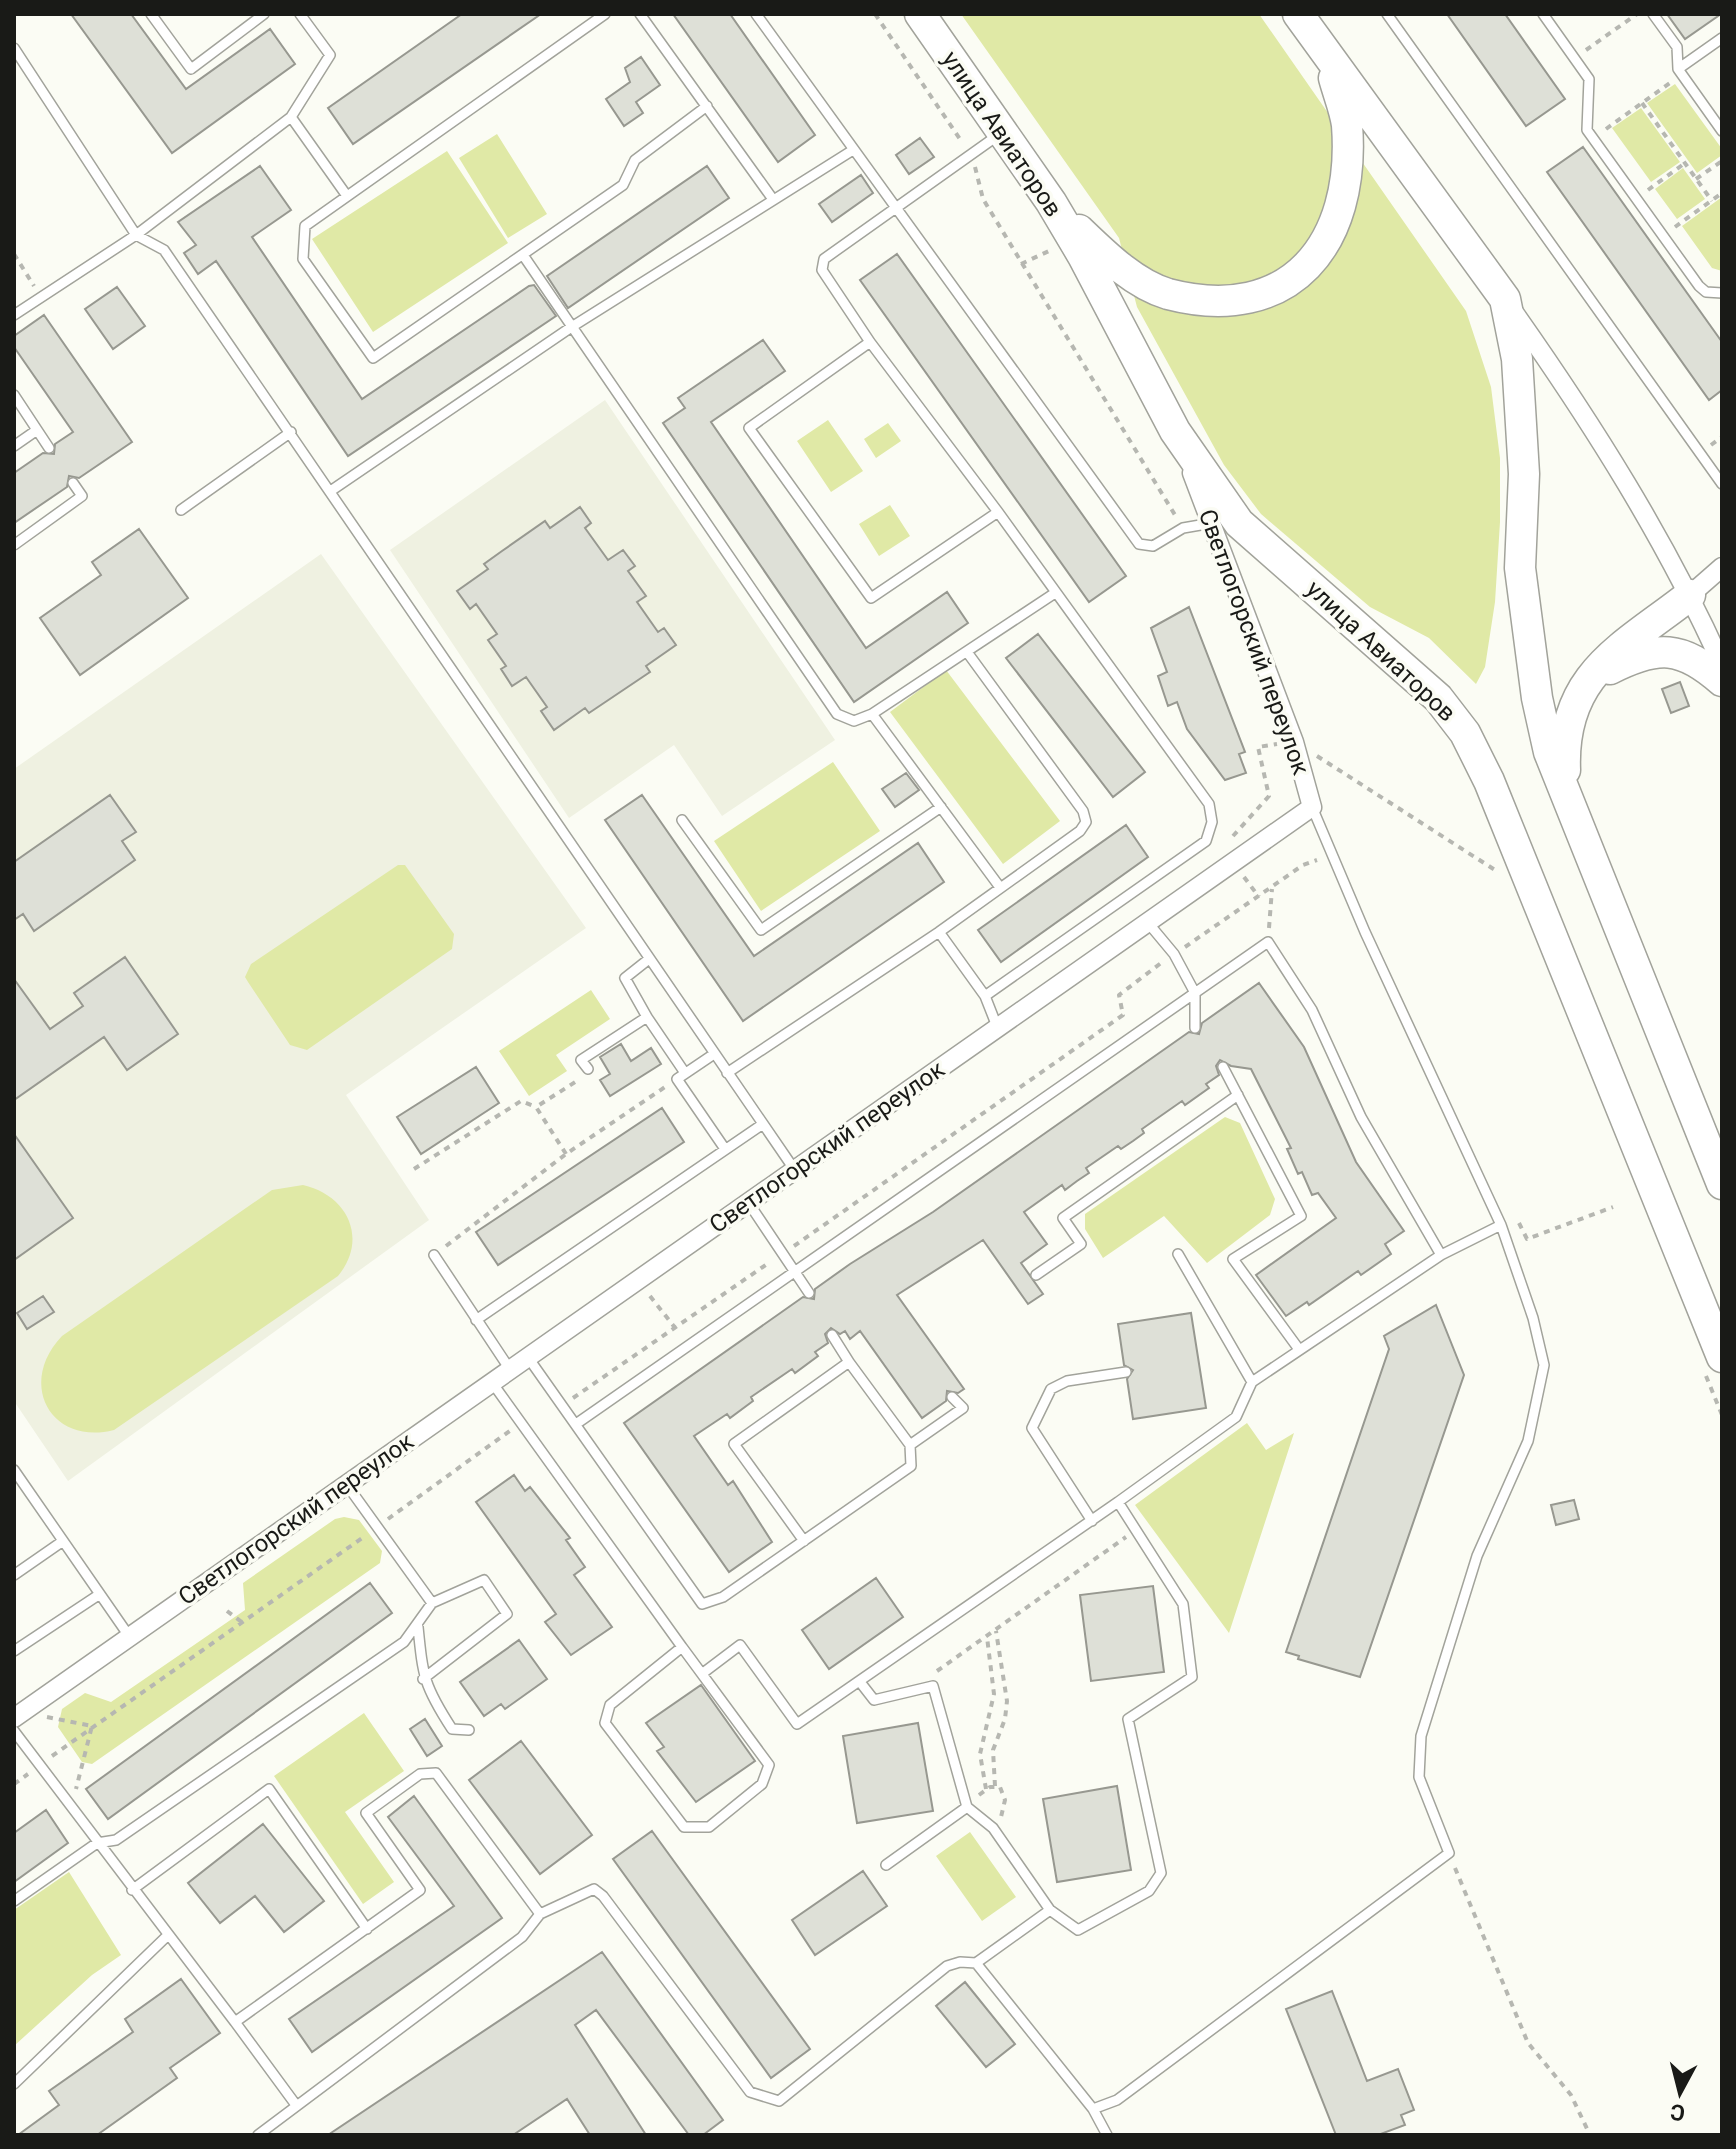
<svg xmlns="http://www.w3.org/2000/svg" width="1736" height="2149" viewBox="0 0 1736 2149" font-family="Roboto,sans-serif">
  <rect width="100%" height="100%" fill="#fbfcf4"/>
  <path fill="#eff1e1" d="M605,400L835,740L722,816L674,745L569,818L390,550Z
    M321,554L586,928L346,1095L429,1220L68,1481L14,1401V769Z"/>
  <path fill="#e0e9a6" d="M961,14H1259L1466,311L1491,387L1500,458V522L1495,602L1485,667L1476,684L1429,638L1370,607L1261,514L1224,465L1137,307L1119,238Z
    M1675,84L1722,149V155L1697,173L1647,103Z
    M1641,108L1680,162L1651,182L1612,128Z
    M497,134L547,214L508,238L459,158Z
    M447,151L508,243L373,332L312,239Z
    M1683,168L1705,199L1677,219L1655,189Z
    M1722,197V271L1712,268L1682,226Z
    M828,420L863,471L831,492L797,441Z
    M888,423L901,441L876,458L864,439Z
    M890,505L910,536L879,556L859,524Z
    M946,670L1060,821L1003,864L890,712Z
    M833,762L880,831L761,911L714,841Z
    M398,865H405L454,934L452,949L307,1050L290,1045L248,982L245,977L251,964Z
    M591,990L610,1019L556,1055L567,1071L529,1096L499,1051Z
    M1225,1117L1240,1123L1275,1199L1270,1215L1207,1263L1164,1216L1103,1258L1085,1229V1214Z
    M303,1185C347,1195 369,1238 338,1276L114,1430C50,1446 17,1383 62,1336L272,1190Z
    M1247,1423L1266,1450L1294,1433L1229,1633L1135,1505Z
    M344,1517L359,1520L382,1551L380,1563L92,1764L82,1762L58,1727L62,1709L85,1693L111,1702L245,1610L243,1583L335,1519Z
    M364,1713L404,1771L345,1812L394,1882L363,1904L274,1776Z
    M970,1832L1016,1897L982,1921L936,1856Z
    M69,1872L121,1955L92,1975L14,2046V1910Z"/>
  <path fill="#dee0d7" stroke="#979890" stroke-width="2" d="M71,14H131L186,89L270,29L295,64L172,153Z
    M462,14H541L353,144L328,108Z
    M673,14H730L815,135L778,162Z
    M1447,14H1505L1565,99L1526,126Z
    M1667,14H1721L1685,39Z
    M641,57L660,85L636,102L643,113L624,126L606,99L630,82L625,68Z
    M920,138L934,157L909,174L896,155Z
    M1583,147L1722,342V390L1709,400L1547,172Z
    M260,166L291,210L252,237L362,399L529,286L534,285L556,316L348,456L216,261L198,274L184,253L196,245L178,222Z
    M707,166L729,198L568,308L547,276Z
    M861,175L873,193L832,222L819,204Z
    M897,254L1126,576L1089,602L860,280Z
    M117,287L145,326L113,349L85,309Z
    M44,315L132,442L79,478L69,476L67,487L14,523V473L43,453L54,454L55,444L73,432L14,347V336Z
    M763,340L785,371L711,422L866,648L947,592L968,623L854,702L663,423L685,408L678,398Z
    M580,507L591,523L585,528L608,560L623,550L635,566L628,571L646,596L637,602L658,632L664,628L676,645L646,666L650,672L589,713L585,708L554,730L541,711L547,707L526,677L512,686L501,669L506,666L488,640L497,634L476,604L470,609L457,591L488,569L484,564L502,551L545,521L550,528Z
    M139,529L188,598L80,675L40,618L101,575L92,562Z
    M1189,607L1245,752L1239,754L1246,773L1225,780L1187,729L1177,702L1168,706L1158,676L1167,672L1151,628Z
    M1038,634L1145,772L1113,797L1006,658Z
    M1680,682L1689,706L1671,713L1662,689Z
    M906,773L919,790L895,807L882,789Z
    M110,795L136,832L122,841L135,860L34,931L23,914L14,920V862Z
    M642,795L754,956L918,843L944,882L743,1021L605,820Z
    M1126,825L1148,857L1001,962L978,930Z
    M125,957L178,1034L127,1070L104,1037L14,1100V979L50,1029L83,1006L74,993Z
    M1259,983L1304,1047L1356,1162L1404,1231L1385,1244L1391,1254L1361,1275L1358,1271L1309,1305L1307,1302L1286,1316L1256,1275L1336,1218L1318,1193L1312,1195L1302,1172L1298,1174L1287,1149L1291,1148L1251,1069L1231,1066L1220,1060L1216,1066L1219,1075L1206,1084L1209,1088L1185,1105L1182,1101L1142,1129L1144,1133L1133,1141L1121,1149L1118,1146L1086,1168L1089,1173L1077,1181L1065,1190L1062,1185L1024,1212L1047,1244L1021,1263L1043,1294L1028,1304L983,1240L897,1295L964,1389L958,1393L947,1391L946,1401L922,1418L860,1331L850,1339L845,1331L840,1334L831,1328L825,1334L828,1343L815,1352L818,1356L795,1373L792,1369L751,1397L753,1401L730,1418L727,1414L694,1436L728,1485L733,1481L772,1542L729,1572L624,1423L803,1297L814,1299L815,1289L850,1264L933,1212L1189,1032L1199,1034L1202,1023Z
    M621,1044L631,1061L651,1048L661,1064L610,1096L600,1080L610,1074L600,1057Z
    M476,1067L499,1103L421,1154L397,1117Z
    M662,1108L684,1142L498,1265L476,1232Z
    M14,1134L73,1218L14,1260Z
    M43,1296L54,1312L27,1329L17,1313Z
    M1436,1305L1464,1375L1360,1677L1298,1659L1299,1656L1286,1652L1389,1349L1384,1336Z
    M1191,1313L1206,1408L1133,1419L1127,1379L1133,1370L1124,1365L1118,1324Z
    M514,1475L525,1491L530,1487L570,1538L566,1540L585,1567L574,1575L612,1627L571,1655L545,1622L556,1614L476,1502Z
    M1574,1500L1579,1519L1556,1525L1551,1505Z
    M876,1578L903,1617L829,1669L802,1630Z
    M370,1583L392,1613L108,1819L86,1789Z
    M1153,1586L1164,1672L1091,1681L1080,1595Z
    M519,1640L547,1679L505,1709L501,1704L484,1716L460,1682Z
    M701,1685L755,1761L696,1802L657,1751L664,1747L646,1723Z
    M425,1719L442,1746L427,1756L410,1729Z
    M918,1723L933,1811L857,1823L843,1736Z
    M521,1741L592,1835L540,1874L469,1780Z
    M1117,1786L1131,1870L1057,1882L1043,1799Z
    M414,1796L502,1918L312,2052L289,2019L454,1906L388,1817Z
    M46,1810L68,1843L14,1882V1833Z
    M263,1824L324,1901L284,1932L255,1896L220,1923L188,1883Z
    M652,1831L810,2049L771,2078L613,1859Z
    M863,1871L887,1906L815,1955L792,1920Z
    M602,1952L723,2120L703,2135H689L596,2010L575,2025L646,2135H590L567,2099L513,2135H328Z
    M181,1979L220,2033L170,2068L177,2078L97,2135H18L59,2105L49,2091L133,2032L125,2019Z
    M965,1982L1015,2044L986,2067L936,2006Z
    M1332,1991L1367,2081L1398,2069L1414,2110L1401,2115L1405,2125L1378,2135H1336L1286,2009Z"/>
  <g fill="none" stroke-linecap="round" stroke-linejoin="round">
    <g stroke="#a2a39b" stroke-width="12">
      <path id="service" d="M151,14L191,69L264,14
        M605,14L305,226L303,259L373,358L623,185L635,160L707,106
        M640,14L772,198
        M756,14L1139,544L1153,546L1183,528L1212,523
        M1387,14L1722,484
        M1543,14L1589,79L1587,130L1699,286L1706,292L1722,293
        M1653,14L1677,47L1678,69L1722,131
        M14,48L136,235L164,250L794,1169
        M1678,69L1722,38
        M291,117L347,196
        M523,255L837,714L854,721L872,714L1055,593
        M14,315L136,235L291,117L330,55L300,14
        M870,342L749,428L871,598L998,512
        M14,395L49,448
        M14,446L37,430
        M332,490L570,328L853,150
        M181,510L291,432
        M14,545L82,496L73,483
        M872,714L999,886
        M682,820L761,930L941,807
        M1149,924L1174,954L1195,993V1028
        M939,932L985,996L998,1029
        M985,996L1206,841L1212,822L1209,804L998,512L870,342L822,270L824,259L997,136
        M647,1017L685,1073
        M714,1054L677,1079L725,1149
        M1223,1067L1301,1216L1233,1259L1298,1348
        M588,1069L581,1060L647,1017L625,978L649,959
        M727,1073L939,932L1080,831L1086,822L1083,811L967,652
        M748,1202L809,1293
        M434,1255L509,1368
        M1036,1275L1081,1244L1063,1218L1238,1095
        M476,1320L763,1124
        M832,1335L849,1362
        M527,1356L702,1604L723,1597L911,1466L910,1445L849,1362L734,1444L804,1541
        M491,1381L682,1647
        M1252,1382L1441,1255L1501,1225
        M576,1424L1268,942L1312,1010L1361,1117L1441,1255
        M910,1445L963,1408L952,1397
        M14,1470L129,1636
        M1092,1521L1032,1428L1051,1389L1067,1381L1126,1372
        M14,1575L63,1541
        M418,1627C423,1677 424,1686 452,1729L469,1730
        M682,1647L769,1765L762,1784L709,1827H684L605,1723L610,1705Z
        M14,1651L100,1594
        M703,1673L740,1645L797,1724L1118,1502
        M423,1679L507,1614L484,1580L432,1603
        M860,1682L874,1700L933,1686L967,1807L993,1828L1050,1910
        M14,1731L235,2022
        M886,1865L967,1807
        M132,1890L269,1789L367,1929
        M14,1901L97,1843L116,1840L404,1642L432,1603L347,1485
        M540,1914L594,1889L603,1896L750,2092L779,2101L947,1966L960,1962L976,1963L1093,2109L1117,2100L1449,1853L1419,1777L1421,1736L1477,1556L1528,1441L1544,1365L1533,1318L1501,1225L1365,932L1312,807
        M976,1963L1050,1910L1078,1930L1149,1891L1161,1873L1128,1719L1192,1677L1183,1604L1118,1502L1236,1417L1252,1382L1178,1254
        M14,2084L167,1936
        M1093,2109L1107,2135
        M258,2135L522,1937L540,1914L436,1773L420,1774L366,1813L420,1890L235,2022L296,2105"/>
    </g>
    <g stroke="#a2a39b" stroke-width="21">
      <path id="minor" d="M1513,311C1592,423 1666,540 1722,665
        M1690,595L1722,567
        M14,1718L1312,807L1294,742L1192,473"/>
    </g>
    <g stroke="#a2a39b" stroke-width="33">
      <path id="primary" d="M920,14L1051,202L1083,256L1175,431L1239,523L1438,698L1465,733L1489,781L1722,1357
        M1298,14L1505,299L1517,359L1520,408L1524,474L1520,568L1537,698L1549,752L1722,1184
        M1079,230C1104,254 1134,284 1168,294C1291,326 1356,243 1347,125C1345,110 1338,93 1334,78
        M1610,669C1658,645 1681,645 1722,681
        M1565,770C1561,673 1624,647 1690,595"/>
    </g>
    <path stroke="#b6b7b1" stroke-width="4" stroke-dasharray="6 6" stroke-linecap="butt" d="M875,14L962,142
      M1586,50L1637,14
      M1642,103L1712,201
      M1606,129L1670,83
      M975,167L983,199L1175,515
      M1696,179L1722,161
      M1648,190L1685,163
      M1675,227L1722,193
      M14,254L34,286
      M1021,264L1051,250
      M1711,445L1722,437
      M1317,756L1495,870
      M1233,836L1269,796L1258,747L1277,744
      M1244,877L1259,897
      M1269,928L1272,889
      M1185,947L1303,865L1317,860
      M566,1154L536,1107L580,1079
      M414,1169L521,1101L536,1107
      M1519,1223L1527,1239L1613,1207
      M446,1246L566,1154L665,1087
      M794,1246L1123,1015L1119,995L1161,963
      M650,1296L676,1329
      M1706,1376L1722,1415
      M573,1398L770,1262
      M388,1519L511,1430
      M227,1611L243,1623
      M937,1671L1126,1537
      M47,1717L92,1726L76,1789
      M52,1756L365,1536
      M14,1784L28,1774
      M995,1786L993,1750L1005,1719L1007,1701L996,1631
      M986,1789L980,1754L994,1694L987,1637
      M979,1795L990,1787H1000L1005,1800L1001,1817
      M1455,1868L1528,2043L1571,2095L1590,2135"/>
    <use href="#service" stroke="#fff" stroke-width="9"/>
    <use href="#minor" stroke="#fff" stroke-width="18"/>
    <use href="#primary" stroke="#fff" stroke-width="30"/>
  </g>
  <g text-anchor="middle" stroke-width="7" stroke-linejoin="round" paint-order="stroke">
    <g font-size="24" fill="#191a17" stroke="#fbfcf4">
      <text transform="translate(1002 134) rotate(56)" y="8">улица Авиаторов</text>
      <text transform="translate(1254 642) rotate(70)" y="8">Светлогорский переулок</text>
      <text transform="translate(1381 651) rotate(43)" y="8">улица Авиаторов</text>
      <text transform="translate(827 1147) rotate(-35)" y="8">Светлогорский переулок</text>
      <text transform="translate(296 1519) rotate(-35)" y="8">Светлогорский переулок</text>
    </g>
  </g>
  <rect width="1736" height="2149" fill="none" stroke="#191a17" stroke-width="32"/>
  <g transform="translate(1680 2093) rotate(187)" stroke="#fbfcf4" stroke-width="6" paint-order="stroke">
  <path d="M0-6L14 30L0 20L-14 30Z" fill="#191a17"/>
  <text y="-12" font-size="22" font-weight="bold" text-anchor="middle" fill="#191a17">С</text>
  </g>
</svg>
